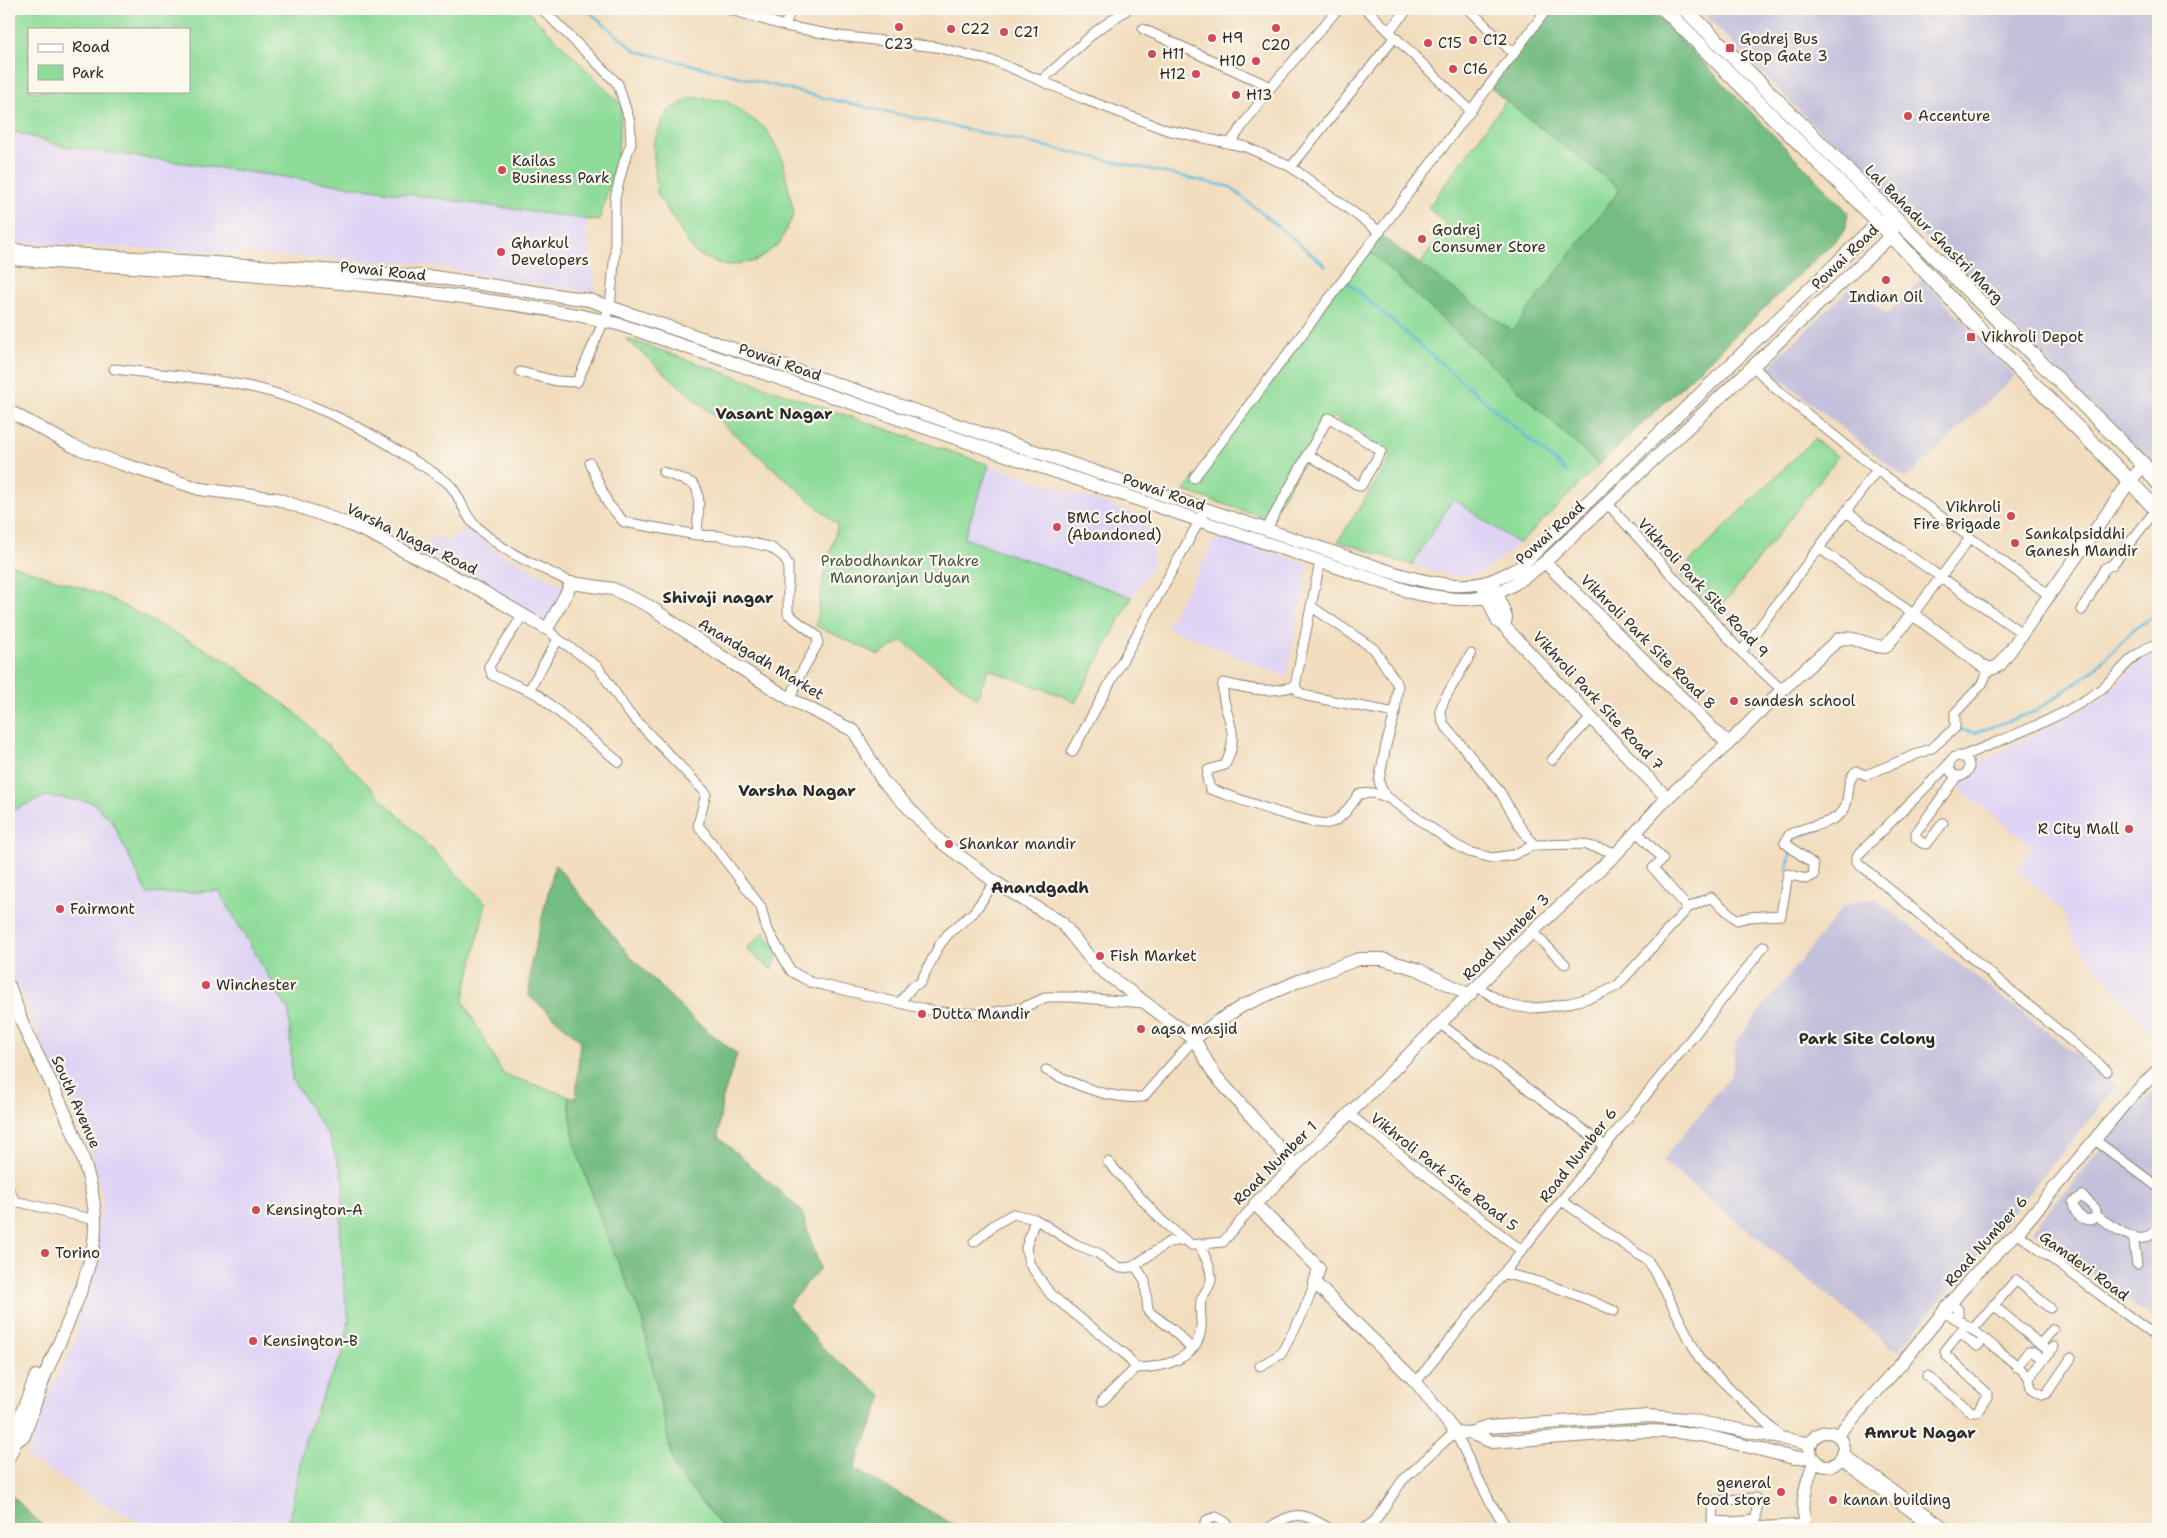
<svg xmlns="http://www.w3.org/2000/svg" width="2167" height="1538" viewBox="0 0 2167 1538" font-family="'Shantell Sans',sans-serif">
  <rect width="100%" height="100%" fill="#fbf7ec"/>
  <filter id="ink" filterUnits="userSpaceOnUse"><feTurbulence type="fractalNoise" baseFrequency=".02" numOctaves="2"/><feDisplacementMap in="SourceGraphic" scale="10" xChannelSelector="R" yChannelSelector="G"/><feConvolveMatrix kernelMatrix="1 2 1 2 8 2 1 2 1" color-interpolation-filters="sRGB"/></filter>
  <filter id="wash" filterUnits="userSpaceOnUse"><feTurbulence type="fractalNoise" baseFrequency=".0096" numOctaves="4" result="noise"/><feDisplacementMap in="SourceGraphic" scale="20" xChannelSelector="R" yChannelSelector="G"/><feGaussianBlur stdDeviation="1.12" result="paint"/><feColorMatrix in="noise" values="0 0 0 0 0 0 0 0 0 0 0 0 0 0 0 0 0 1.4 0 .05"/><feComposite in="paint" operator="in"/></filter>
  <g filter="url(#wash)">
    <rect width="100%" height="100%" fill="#f2ddbe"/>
    <path fill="#dfd4f5" d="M9,130L56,146L423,184L585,212L595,293L414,263L9,242Z
      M989,465L1139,515L1154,544L1152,568L1132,597L964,538Z
      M1453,498L1519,544L1483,572L1454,576L1412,565Z
      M467,527L495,550L567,587L547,622L423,553L435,536L447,542Z
      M1228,537L1309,565L1286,677L1166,627L1214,542Z
      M2154,649H2158V1041L2075,941L2063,912L2017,870L2032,846L1960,789L1982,761L2099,701Z
      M46,796L92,802L112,821L147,894L219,891L289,1012L292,1079L330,1139L344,1181L340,1235L345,1296L349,1319L343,1354L326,1387L305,1439L289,1520V1529H155L91,1497L27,1457L52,1386L74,1344L103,1200L91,1150L50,1063L22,994L9,970V812Z"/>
    <path fill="#c3c0db" d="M1699,9H2158V473Z
      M1922,279L2015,376L1906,479L1767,368L1852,286L1887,315Z
      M1873,897L2117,1086L1898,1352L1662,1161L1732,1074L1736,1041L1844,906Z
      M2158,1089V1323L2033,1230L2136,1107Z"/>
    <path fill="#8fdc9a" stroke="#5d8462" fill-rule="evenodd" d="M9,9H526L622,105L617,158L599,221L62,146L9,130ZM29,29H189V91H29Z
      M691,97L726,101L765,128L782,158L794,214L779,244L756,261L725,266L695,253L657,193L653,144L666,113Z
      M1506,101L1620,189L1512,332L1420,265L1447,225L1428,208Z
      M1367,249L1599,465L1519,544L1453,499L1412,565L1338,541L1392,457L1333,416L1269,519L1184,491Z
      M625,338L989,465L964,538L1132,597L1075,703L1065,697L988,669L977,698L902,641L879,655L816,626L824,574L838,525Z
      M1814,439L1838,457L1716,614L1678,573Z
      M9,564L103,595L224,659L296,713L486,903L463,1001L503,1074L568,1096L575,1146L610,1244L641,1315L675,1470L724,1529H289V1520L305,1439L326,1387L343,1354L349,1319L345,1296L340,1235L344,1181L330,1139L292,1079L289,1012L219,891L147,894L112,821L92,802L46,796L9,812Z
      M764,932L778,953L772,970L746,949Z"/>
    <path fill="#73bc82" stroke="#4f7456" d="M1552,9H1651L1848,212L1845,231L1599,465L1367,249L1378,234L1512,331L1620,189L1506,101L1490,87Z
      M555,864L629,955L695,1021L737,1054L722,1101L718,1137L801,1210L820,1268L788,1305L824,1350L883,1396L854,1469L962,1529H724L675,1470L641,1315L610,1244L575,1146L568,1096L576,1098L580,1040L529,996L531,963Z
      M9,1493L45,1528V1529H9Z"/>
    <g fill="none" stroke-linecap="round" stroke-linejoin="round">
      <path stroke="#5ebcdc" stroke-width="2.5" d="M586,9L636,51L824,98L1230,187L1326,266
        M1346,281L1567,472
        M1958,729L1975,733L2036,711L2091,672L2139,625L2155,616L2158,611
        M1852,791L1857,780L1863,777
        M1793,844L1795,838L1823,828
        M1787,871L1791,850"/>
    </g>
  </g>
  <g filter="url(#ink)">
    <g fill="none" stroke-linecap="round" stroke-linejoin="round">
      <g stroke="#8e8474" stroke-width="11">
        <path id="street" d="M728,9L785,26L839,36L936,47L997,62L1084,99L1167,130L1246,147L1291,167L1380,232
          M1366,9L1471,111
          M1469,9L1514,54
          M785,26L791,9
          M1143,29L1271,87
          M1389,31L1408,9
          M1041,81L1096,31L1128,9
          M1230,143L1271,87L1338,9
          M1291,167L1395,37
          M1754,367L1776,389L1877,470L2049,595
          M114,369C157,374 204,377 246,386C301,397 358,424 405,455C419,464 436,473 449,484C460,495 463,512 473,523C500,552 537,565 572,583
          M520,372L556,381L577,382L610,307L615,253V198L624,162L631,144L630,122L618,84L542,9
          M590,463L608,504L624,522L697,535L720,536L770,547L784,557L788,565V614L817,636L818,643L800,675L790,699
          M663,472C672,476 684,479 693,484C703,490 697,524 697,535
          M1194,478L1547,9
          M1607,503L1741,652L1782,690
          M1846,512L2022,633
          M1266,530L1328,418H1330L1381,451L1361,486H1359L1307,454
          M1819,548L1913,614L1970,538
          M1320,562L1295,686L1299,692L1307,696L1395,713
          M1312,607L1374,649L1398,685L1395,713L1386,745L1379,781L1381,788L1387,797L1454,844L1469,852L1492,858L1513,855L1534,845L1582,844L1617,853
          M2082,610L2105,568L2112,565L2156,510
          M523,615L489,666L492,675L537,694L619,762
          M547,629L558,639L598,667L628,712L706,793L698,825L761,907L766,927L791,971L810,982L938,1012L982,1014L1022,1008L1047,997H1070L1145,1003
          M1741,652L1877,470
          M1471,654L1445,698L1440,710L1443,723L1500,792L1519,825L1534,845
          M1295,686C1267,694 1251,689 1223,683C1220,714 1244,729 1225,765L1208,770L1207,778L1210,789C1231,796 1312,827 1329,823C1342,820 1351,805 1359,794L1373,793L1387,797
          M529,690L558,639
          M1072,752L1202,516
          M1949 766a10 10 0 1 1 20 0a10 10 0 1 1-20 0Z
          M1961,757C2005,738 2057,720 2096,693C2118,678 2132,650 2158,644
          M1552,760L1591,718
          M1949,764L1857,856V862L2107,1071
          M1943,823L1927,844L1922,843L1916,838V833L1957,776
          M1636,831L1663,859L1653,868L1688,908
          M1532,932L1565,964
          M1477,987C1487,992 1497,1000 1507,1004C1536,1015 1591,1000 1617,986L1688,908L1711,897L1737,920L1749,917L1781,915L1788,874L1806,879L1814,875L1813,864L1785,843L1789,835C1805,825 1831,826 1843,811C1852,798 1844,778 1857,771L1866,775L1932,748L1955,728V713L1982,684L1989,668
          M900,1002L913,986L920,983L939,946L948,934L974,912L995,882
          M1439,1023L1605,1146
          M1046,1070C1075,1085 1110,1100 1143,1097L1194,1039
          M1349,1114L1522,1251
          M2095,1140L2158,1187
          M1108,1162L1161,1220L1185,1240
          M9,1190L16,1203
          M1562,1201L1648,1261L1656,1273L1700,1360L1782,1438
          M9,1206L19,1202L87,1218
          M2097,1216L2090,1220C2080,1219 2074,1213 2073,1202L2082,1196L2095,1208L2097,1216C2107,1223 2131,1241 2144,1238C2149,1237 2154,1232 2158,1230
          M1035,1219L1026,1248L1029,1263L1050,1294L1125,1354L1136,1368
          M2017,1233L2158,1338
          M2133,1236L2137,1264
          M974,1242L994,1225L1013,1214L1035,1219L1075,1244L1098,1253L1110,1263L1120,1268L1132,1267L1169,1242L1185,1240L1192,1245L1223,1242L1255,1204
          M1135,1265L1145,1281L1148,1311L1172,1329L1192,1349
          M1505,1274C1543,1281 1579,1295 1614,1311
          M1951,1304L1958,1309V1319
          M1993,1305L2048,1351
          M1944,1312C1949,1317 1954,1317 1960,1321C1969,1326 2027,1372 2029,1378C2030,1382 2030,1386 2032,1390L2041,1395L2047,1393L2071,1358
          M1973,1329L2016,1280L2050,1308
          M1960,1333L1977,1346L1984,1339
          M2040,1345L2053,1329
          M1260,1366L1281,1354L1302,1315L1315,1283
          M2017,1367L2028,1352H2032L2043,1359
          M1927,1376L1972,1412H1977L1987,1397V1393L1946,1355L1945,1351L1966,1325
          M2029,1377L2054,1347
          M1416,1382C1480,1304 1542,1224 1606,1145C1659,1078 1713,1013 1764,946
          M1102,1401L1136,1368C1161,1368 1198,1360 1201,1328C1202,1319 1199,1310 1201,1301C1203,1294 1210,1287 1211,1280C1212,1268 1204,1255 1199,1244
          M1844,1454L1948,1529
          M1840,1460L1934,1529
          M1733,1522L1756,1520L1757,1500L1755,1498L1713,1501L1712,1521L1733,1522V1526L1737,1528L1804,1524
          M1202,1529L1207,1520L1216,1517L1225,1522L1232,1529
          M1267,1529C1296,1511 1300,1511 1330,1529
          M1364,1529L1375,1521L1402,1481L1455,1432L1491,1504L1508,1529"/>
      </g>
      <g stroke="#8e8474" stroke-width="14">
        <path id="secondary" d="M9,250L434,277L589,300L1388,571C1418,580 1452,590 1483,583C1496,580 1508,573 1519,568L1879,222L1894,218L1892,235L1545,562C1494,602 1477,605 1414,593L621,325C575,313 530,307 483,300C326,277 167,270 9,259
          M9,411L73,446L119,463L200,489L277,499L348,524L369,533L482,591L547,629L572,583L613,589L649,606L721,656L790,699L854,731L882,780L941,842L995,882L1062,923L1097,967L1194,1039L1214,1074L1295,1166
          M1545,562L1728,744
          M1495,586L1506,618L1504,626
          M1484,590L1498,622L1504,626L1667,798
          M9,986C16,1002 20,1020 28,1036C56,1094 106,1181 93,1247C85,1289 65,1329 48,1368C39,1390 32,1414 24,1436L16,1441L9,1457
          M1194,1039L1218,1021L1244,1005L1301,980L1359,959H1382L1417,969L1470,995
          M1810 1449a17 17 0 1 1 34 0a17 17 0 1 1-34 0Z
          M1470,1433L1488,1427L1649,1416L1685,1419L1811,1444
          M1838,1435L1901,1364L1973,1276L2017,1233L2127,1101L2158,1070
          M16,1441L13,1435L36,1376
          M1811,1457L1794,1458L1706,1436L1677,1432L1644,1431L1492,1442L1470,1433L1455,1432L1416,1382L1315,1283L1319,1268L1255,1204L1349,1114L1532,932L1617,853L1667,798L1728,744L1782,690L1839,639C1855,635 1869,647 1885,647L1913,614L1981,665L1991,669L2000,665L2130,481L2144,465
          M1805,1529C1801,1502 1805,1485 1815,1460"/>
      </g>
      <g stroke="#8e8474" stroke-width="16">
        <path id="primary" d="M1664,9L1879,222L1983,333L2130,481L2158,512
          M1685,9L2144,465L2158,483"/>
      </g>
      <use href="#street" stroke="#fff" stroke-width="9"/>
      <use href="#secondary" stroke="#fff" stroke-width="12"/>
      <use href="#primary" stroke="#fff" stroke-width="14"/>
    </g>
  </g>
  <g fill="#d1495b" stroke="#fbf7ec" stroke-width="2">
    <circle cx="899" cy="27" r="5"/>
    <circle cx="1276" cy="28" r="5"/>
    <circle cx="951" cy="29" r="5"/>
    <circle cx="1004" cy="32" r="5"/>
    <circle cx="1212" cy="38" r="5"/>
    <circle cx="1473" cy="40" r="5"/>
    <circle cx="1428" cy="43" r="5"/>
    <rect x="1725" y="43" width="10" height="10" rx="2.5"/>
    <circle cx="1152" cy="54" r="5"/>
    <circle cx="1256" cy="61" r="5"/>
    <circle cx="1453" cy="69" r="5"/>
    <circle cx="1196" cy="74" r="5"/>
    <circle cx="1236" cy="95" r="5"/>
    <circle cx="1908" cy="116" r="5"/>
    <circle cx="502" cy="170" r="5"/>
    <circle cx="1422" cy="239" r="5"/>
    <circle cx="501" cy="252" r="5"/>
    <circle cx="1886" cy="280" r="5"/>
    <rect x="1966" y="332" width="10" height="10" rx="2.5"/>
    <circle cx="2011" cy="516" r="5"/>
    <circle cx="1057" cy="527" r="5"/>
    <circle cx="2015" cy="543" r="5"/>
    <circle cx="1734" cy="701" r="5"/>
    <circle cx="2129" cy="829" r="5"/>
    <circle cx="949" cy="844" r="5"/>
    <circle cx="60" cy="909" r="5"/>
    <circle cx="1100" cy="956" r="5"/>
    <circle cx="206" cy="985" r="5"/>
    <circle cx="922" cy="1014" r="5"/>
    <circle cx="1141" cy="1029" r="5"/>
    <circle cx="256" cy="1210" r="5"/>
    <circle cx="45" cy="1253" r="5"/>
    <circle cx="253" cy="1341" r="5"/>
    <circle cx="1781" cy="1492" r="5"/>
    <circle cx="1833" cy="1500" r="5"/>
  </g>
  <g text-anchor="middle" stroke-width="4.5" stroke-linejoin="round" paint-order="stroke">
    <g font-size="15" fill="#2b2b2b" stroke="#fbf7ec" text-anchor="start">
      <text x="961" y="34">C22</text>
      <text x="1014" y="37">C21</text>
      <text x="1222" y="43">H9</text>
      <text x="1740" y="44">Godrej Bus<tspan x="1740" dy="17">Stop Gate 3</tspan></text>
      <text x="1483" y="45">C12</text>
      <text x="1438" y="48">C15</text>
      <text x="899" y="49" text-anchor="middle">C23</text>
      <text x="1276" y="50" text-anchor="middle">C20</text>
      <text x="1162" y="59">H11</text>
      <text x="1246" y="66" text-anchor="end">H10</text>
      <text x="1463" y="74">C16</text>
      <text x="1186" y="79" text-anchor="end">H12</text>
      <text x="1246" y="100">H13</text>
      <text x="1918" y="121">Accenture</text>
      <text x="512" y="166">Kailas<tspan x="512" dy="17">Business Park</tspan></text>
      <text x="1432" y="235">Godrej<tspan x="1432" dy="17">Consumer Store</tspan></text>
      <text x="511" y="248">Gharkul<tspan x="511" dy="17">Developers</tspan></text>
      <text x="1886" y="302" text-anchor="middle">Indian Oil</text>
      <text x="1981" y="342">Vikhroli Depot</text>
      <text x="2001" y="512" text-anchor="end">Vikhroli<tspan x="2001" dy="17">Fire Brigade</tspan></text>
      <text x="1067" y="523">BMC School<tspan x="1067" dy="17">(Abandoned)</tspan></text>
      <text x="2025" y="539">Sankalpsiddhi<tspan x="2025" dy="17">Ganesh Mandir</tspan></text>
      <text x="1744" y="706">sandesh school</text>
      <text x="2119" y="834" text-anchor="end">R City Mall</text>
      <text x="959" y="849">Shankar mandir</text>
      <text x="70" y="914">Fairmont</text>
      <text x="1110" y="961">Fish Market</text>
      <text x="216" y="990">Winchester</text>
      <text x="932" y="1019">Dutta Mandir</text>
      <text x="1151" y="1034">aqsa masjid</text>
      <text x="266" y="1215">Kensington-A</text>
      <text x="55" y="1258">Torino</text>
      <text x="263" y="1346">Kensington-B</text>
      <text x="1771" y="1488" text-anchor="end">general<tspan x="1771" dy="17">food store</tspan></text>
      <text x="1843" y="1505">kanan building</text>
    </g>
    <g font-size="15" fill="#2b2b2b" stroke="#fbf7ec">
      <text transform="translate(1934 234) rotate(45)" y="5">Lal Bahadur Shastri Marg</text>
      <text transform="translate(1845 257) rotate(-44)" y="5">Powai Road</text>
      <text transform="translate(383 271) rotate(6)" y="5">Powai Road</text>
      <text transform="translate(780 362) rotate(19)" y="5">Powai Road</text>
      <text transform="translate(1164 492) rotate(19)" y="5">Powai Road</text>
      <text transform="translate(1550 533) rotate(-42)" y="5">Powai Road</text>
      <text transform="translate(412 539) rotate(26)" y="5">Varsha Nagar Road</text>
      <text transform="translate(1703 588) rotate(47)" y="5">Vikhroli Park Site Road 9</text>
      <text transform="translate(1648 642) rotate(45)" y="5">Vikhroli Park Site Road 8</text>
      <text transform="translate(761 659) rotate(31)" y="5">Anandgadh Market</text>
      <text transform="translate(1598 701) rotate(47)" y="5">Vikhroli Park Site Road 7</text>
      <text transform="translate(1506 937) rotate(-45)" y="5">Road Number 3</text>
      <text transform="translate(76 1102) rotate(66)" y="5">South Avenue</text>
      <text transform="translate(1578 1155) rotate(-52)" y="5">Road Number 6</text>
      <text transform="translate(1275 1163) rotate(-45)" y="5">Road Number 1</text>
      <text transform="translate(1444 1172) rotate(38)" y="5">Vikhroli Park Site Road 5</text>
      <text transform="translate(1986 1241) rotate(-48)" y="5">Road Number 6</text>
      <text transform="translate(2084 1266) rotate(36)" y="5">Gamdevi Road</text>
    </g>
    <g font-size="15" fill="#445747" stroke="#fbf7ec">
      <text x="900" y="566">Prabodhankar Thakre<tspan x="900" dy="17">Manoranjan Udyan</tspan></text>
    </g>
    <g font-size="16" font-weight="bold" fill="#2b2b2b" stroke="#fbf7ec">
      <text x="774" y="419">Vasant Nagar</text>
      <text x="718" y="603">Shivaji nagar</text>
      <text x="797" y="796">Varsha Nagar</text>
      <text x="1040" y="893">Anandgadh</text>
      <text x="1867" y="1044">Park Site Colony</text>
      <text x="1920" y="1438">Amrut Nagar</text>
    </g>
  </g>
  <rect width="2167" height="1538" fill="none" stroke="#fbf7ec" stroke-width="30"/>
  <rect x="28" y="28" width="162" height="65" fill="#fbf7ec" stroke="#a8a59f"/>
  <rect x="38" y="44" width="25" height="8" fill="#ffffff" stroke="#a8a59f"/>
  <text x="72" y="52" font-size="15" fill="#2b2b2b">Road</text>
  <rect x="38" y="65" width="25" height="15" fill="#8fdc9a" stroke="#a8a59f"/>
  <text x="72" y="78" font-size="15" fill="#2b2b2b">Park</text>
</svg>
